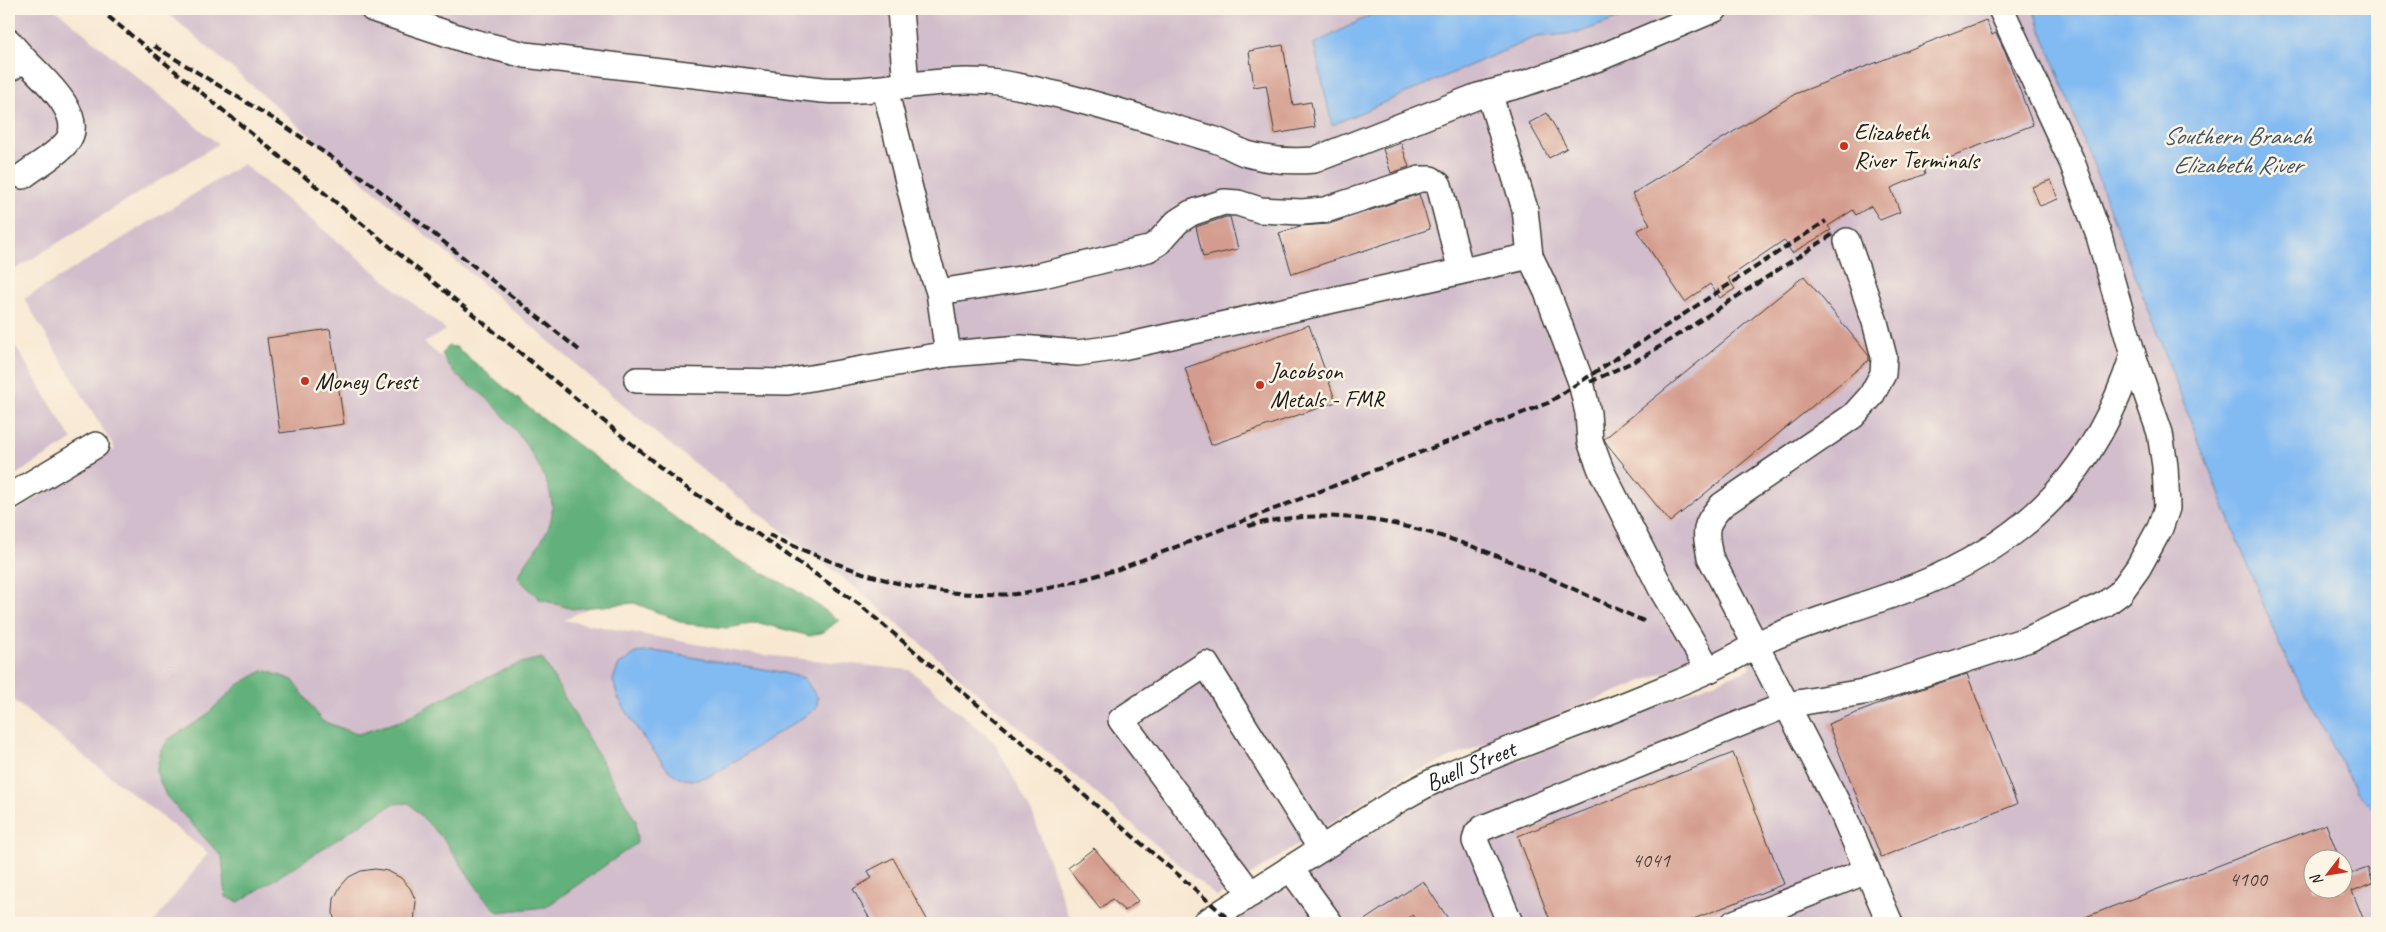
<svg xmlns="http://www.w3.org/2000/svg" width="2386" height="932" viewBox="0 0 2386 932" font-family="Caveat,sans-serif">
  <rect width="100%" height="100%" fill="#fcf5e5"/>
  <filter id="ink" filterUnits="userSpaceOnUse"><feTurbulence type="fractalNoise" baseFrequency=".02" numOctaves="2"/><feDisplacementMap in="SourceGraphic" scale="10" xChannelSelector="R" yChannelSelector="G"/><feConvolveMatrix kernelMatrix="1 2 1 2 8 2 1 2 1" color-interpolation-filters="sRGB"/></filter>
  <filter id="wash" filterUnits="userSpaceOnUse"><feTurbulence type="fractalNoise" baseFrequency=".0096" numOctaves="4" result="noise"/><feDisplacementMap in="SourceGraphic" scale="20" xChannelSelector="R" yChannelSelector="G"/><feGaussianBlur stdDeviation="1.12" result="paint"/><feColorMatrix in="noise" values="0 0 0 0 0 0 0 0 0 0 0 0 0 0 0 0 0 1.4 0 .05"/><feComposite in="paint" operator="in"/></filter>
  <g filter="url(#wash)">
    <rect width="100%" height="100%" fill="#f8e8d2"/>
    <path fill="#d1bdcb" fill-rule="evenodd" d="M9,9H55L218,144L9,273Z
      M163,9H1382L1314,44L1332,125L1536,37L1578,33L1644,9H2033L2201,448L2280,646L2357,792L2377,812V923H1243L1236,917L1432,795L1751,668L1744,652L1728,647L1400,778L1217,897L857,589L659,436ZM2314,860H2344V890H2314Z
      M243,164L446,330L424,343L591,478L667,569L564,620L746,653L910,670L995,743L1033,815L1071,923H153L208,853L9,697V515L115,449L24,299Z
      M9,335L72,440L9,479Z"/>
    <path fill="#62b07a" stroke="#3f664b" d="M448,346L456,347L535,413L685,525L738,560L794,589L839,620L824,632L810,636L759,623L727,628L687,624L634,603L572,609L539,599L518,578C527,556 549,538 552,514C556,479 514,426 491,402C479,390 463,383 452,370C448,366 445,359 442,354Z
      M542,658L636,821L637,843L546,907L498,912L484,898L444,840L409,803L393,804L239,902L226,897L222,857L166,796L156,772L161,750L169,739L203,718L238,685L264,670L293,680L322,721L358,734L403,720L457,691L520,663Z"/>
    <path fill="#82baf2" stroke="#4f6b87" d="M1382,9H1644L1578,33L1536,37L1332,125L1314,44Z
      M2033,9H2377V812L2357,792L2280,646L2201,448Z
      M654,651L776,671L804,678L818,698L816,709L713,775L692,780L679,778L668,770L640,733L618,698L613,680L618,666L636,653Z"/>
    <g id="blocks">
      <path fill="#d49c8e" d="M1986,20L1992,35L1996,33L2005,51L2033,125L1923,167L1925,174L1891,188L1900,212L1880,220L1871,206L1856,215L1853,210L1828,226L1831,230L1792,253L1784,240L1728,278L1735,289L1720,298L1710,284L1685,302L1637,231L1650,224L1632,194L1795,94Z
        M1283,45L1293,105L1311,102L1315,127L1275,134L1266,85L1254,87L1249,51Z
        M1547,113L1567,148L1549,158L1529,123Z
        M1401,143L1409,167L1391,173L1383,149Z
        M2051,180L2058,199L2040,206L2032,187Z
        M1419,194L1430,229L1292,274L1279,233L1300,226L1329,224Z
        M1226,217H1230L1238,249L1203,257L1196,227Z
        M1804,276L1869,356V360L1670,522L1607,444L1604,439Z
        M1309,325L1336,402L1211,445L1185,368Z
        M330,329L344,424L280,433L267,338Z
        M1967,674L2017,804L1881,857L1828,724L1900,696Z
        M1733,753L1784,884L1683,923H1551L1518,836Z
        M2326,824L2340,860H2314V890H2344V876L2368,868L2373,883L2352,891L2365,923H2070Z
        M1094,848L1138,901L1125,911L1112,899L1100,909L1068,868Z
        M893,858L929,923H872L853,889L872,878L868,871Z
        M375,869L388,871L401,878L410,888L416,901L414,923H335L333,913L334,899L340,887L349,877L361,871Z
        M1423,881L1451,923H1419L1413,915L1401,923H1360Z"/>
    </g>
  </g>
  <g filter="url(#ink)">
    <use href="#blocks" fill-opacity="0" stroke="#3d3b37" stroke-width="1"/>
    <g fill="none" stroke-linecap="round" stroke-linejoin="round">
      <g stroke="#3d3b37" stroke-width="28">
        <g id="minor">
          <path d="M373,9L466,40L525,55L822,90C881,94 940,75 999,83C1071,94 1142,119 1212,139C1224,142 1235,150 1247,154C1268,160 1292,162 1314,160L1478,96L1520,85L1599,58L1715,9"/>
          <path d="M900,9L906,86"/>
          <path d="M9,42L24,59L9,69"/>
          <path d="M23,176C36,166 56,155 66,143C89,116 40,76 24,59"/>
          <path d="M1847,241L1875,322L1884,357L1883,374L1871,396L1853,416L1722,505C1703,525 1705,531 1710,557L1843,814L1890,923"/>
          <path d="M1530,256L1547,292L1581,382L1588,413L1590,441L1601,470L1663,592L1709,670"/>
          <path d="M939,292L1039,276L1148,249L1158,243L1177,222L1191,213L1224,202L1238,203L1260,210L1302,212L1325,210L1420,179H1431L1439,185L1461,271"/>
          <path d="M948,354L1021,348L1078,353L1122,347L1530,256L1525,209L1489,93"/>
          <path d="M637,380L788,382L948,354L939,292L927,257L885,89"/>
          <path d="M9,497L96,445"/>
          <path d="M1290,868L1330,923"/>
          <path d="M1251,894L1121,720L1206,664L1321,849"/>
          <path id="s1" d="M1205,923C1254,892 1303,860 1352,829C1382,810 1412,790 1445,776C1513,746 1585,722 1654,693C1676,684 1699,675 1721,664C1738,656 1753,645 1771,638C1819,618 1870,604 1919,585C2031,539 2096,470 2133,355"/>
          <path d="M1510,923L1475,841L1477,833L1483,828L1786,705L1869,691L2029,639L2105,604L2120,593L2138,568L2160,528L2167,508L2165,466L2160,433L2133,355L2099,236L2072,162L2001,9"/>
          <path d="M1734,923L1867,871"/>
        </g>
      </g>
      <use href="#minor" stroke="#fff" stroke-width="25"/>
      <path stroke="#1c1c1c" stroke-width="4" stroke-dasharray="8 4" stroke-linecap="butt" d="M99,9L682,485L743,524L860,605L1189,884L1233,923
        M154,46L277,121L370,183L579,350
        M1590,382L1645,356L1835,233
        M1248,526C1387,489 1523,568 1646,622
        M769,535C838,566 906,594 982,594C993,594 1005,595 1016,594C1051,589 1085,579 1119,569L1548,403L1826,221"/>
    </g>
  </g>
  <g fill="#c8321e" stroke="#fcf5e5" stroke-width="2">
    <circle cx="1844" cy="146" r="5"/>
    <circle cx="305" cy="381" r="5"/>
    <circle cx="1260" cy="385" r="5"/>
  </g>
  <g text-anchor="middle" stroke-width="5" stroke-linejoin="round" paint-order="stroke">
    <g font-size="21" fill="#4a3c38">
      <text x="1651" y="867">4041</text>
      <text x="2248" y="886">4100</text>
    </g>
    <g font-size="24" fill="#1c1c1c" stroke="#fcf5e5" text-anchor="start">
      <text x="1854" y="140">Elizabeth<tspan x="1854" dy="28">River Terminals</tspan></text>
      <text x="1270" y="379">Jacobson<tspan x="1270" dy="28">Metals - FMR</tspan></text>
      <text x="315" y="389">Money Crest</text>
    </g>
    <g font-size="24" fill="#1c1c1c" stroke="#fcf5e5">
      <text dy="8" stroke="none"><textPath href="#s1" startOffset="309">Buell Street</textPath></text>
    </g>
    <g font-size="25" font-style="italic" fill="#405367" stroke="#fcf5e5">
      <text x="2237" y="144">Southern Branch<tspan x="2237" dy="29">Elizabeth River</tspan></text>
    </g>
  </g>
  <rect width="2386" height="932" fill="none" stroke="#fcf5e5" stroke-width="30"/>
  <g transform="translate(2328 874) rotate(239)"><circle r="24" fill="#fcf5e5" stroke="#a29e95"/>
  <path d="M0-4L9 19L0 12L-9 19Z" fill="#c8321e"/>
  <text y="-8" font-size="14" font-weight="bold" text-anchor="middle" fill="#1c1c1c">N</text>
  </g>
</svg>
